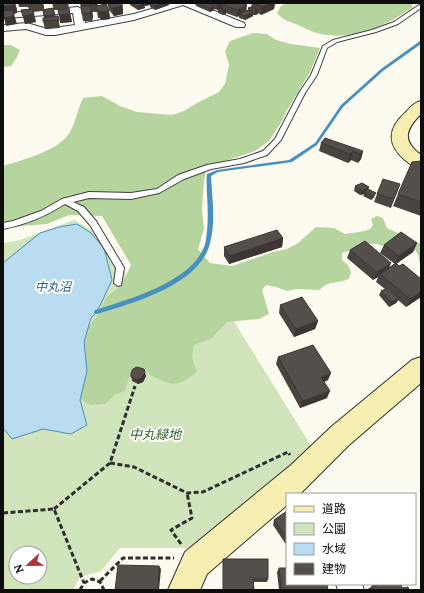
<svg xmlns="http://www.w3.org/2000/svg" width="424" height="593" viewBox="0 0 424 593" font-family="Lora,'Noto Sans JP',serif">
  <rect width="100%" height="100%" fill="#fdfaef"/>
  <path fill="#d1e4bc" fill-rule="evenodd" d="M74,220L97,233L125,272L128,287L214,289L313,449L194,548H120L101,571L80,577L73,590H3V243L20,240ZM16,553H40V577H16Z"/>
  <path fill="#b6d49d" d="M287,3H411L413,7C387,25 358,39 327,35C316,34 307,29 298,25C288,21 284,21 277,13L281,6Z
    M253,33L267,34L276,40L291,44L320,48L310,72L286,112L282,121L269,141L255,151L228,160L207,165L204,181L202,209L204,229L198,249L210,263L232,266L273,252L287,249L298,243L316,227L334,228L345,234L365,231L370,229L373,225L371,219L377,216L383,218L387,228L421,244V265C418,261 420,257 417,253C411,241 393,242 382,246C368,239 356,250 342,253V260L348,265L351,272L349,279C338,284 328,280 320,290L297,289L287,291L276,287L266,285L262,290L269,314L259,319L227,322L212,338L194,345L192,357L197,372C176,388 174,386 152,376C148,375 147,369 143,368C139,368 134,370 131,372L125,391L114,395L105,404L90,405L75,396L80,337L98,315L106,298L122,284L131,265L102,216L69,215L47,224L9,227L3,229V166C24,159 61,151 71,130C76,121 78,108 83,98L102,96L120,106L137,112L172,115L184,111L197,103L219,92L225,84L229,65L225,51L230,41Z
    M3,45H11L20,50L17,57L11,66L3,67Z"/>
  <path fill="#b9dcf0" stroke="#4890bf" d="M77,224L91,233L104,248L112,280L97,312L91,318L84,342L87,371L80,400L87,425L71,434L43,429L12,439L3,428V263L40,233L59,227Z"/>
  <g fill="none" stroke-linecap="round" stroke-linejoin="round">
    <path fill="#4890bf" fill-rule="evenodd" d="M420,41H421V44L383,71L343,107L317,145L292,162L218,172L211,176C212,198 216,222 210,243C200,285 133,303 97,314H95L94,312L95,310C127,300 191,282 204,247C206,243 206,237 207,232C208,220 208,208 207,195C207,188 206,181 207,174L217,170L289,160L315,143L341,105L381,69Z"/>
    <g stroke="#404040" stroke-width="2">
      <path id="lane" d="M419,5H421V8L398,24L376,32L337,42L327,48L317,75L305,93L281,140L267,155L244,163L211,169L184,179L159,193L131,199L89,198L73,202L84,207L96,221L123,266L124,268L121,285L118,286L114,283L116,268L90,225L78,211L65,204C46,216 25,225 3,229V223L13,221L41,211L62,199L89,192L131,193L157,189L178,175L207,165L240,159L263,151L275,139L299,93L311,75L323,46L333,40L372,30L394,22Z"/>
    </g>
    <g stroke="#404040" stroke-width="2">
      <path id="street" d="M172,3H195L244,23L245,25L244,27H236L183,5L134,20L55,35H46L26,29L3,31V25L27,23L47,29L75,25L73,13L6,18L5,16L6,14L10,13L78,7L83,10L85,23L134,14Z
        M336,584H362L364,590H338Z"/>
    </g>
    <g stroke="#2f2f2f" stroke-width="2">
      <path id="secondary" d="M421,101V114C405,130 402,141 421,155V169C414,168 410,164 405,160C386,144 388,128 406,112C410,107 414,103 421,101Z
        M421,357V383L349,445L300,494H287V505L207,574L200,590H168L185,552L291,465L331,427L412,360Z"/>
    </g>
    <path stroke="#2f2f2f" stroke-width="3" stroke-dasharray="5 2.5" stroke-linecap="butt" d="M110,463L134,467L187,493L203,492L288,452L290,455
      M54,509L110,463L135,386
      M3,513L54,509L84,583
      M181,544L171,530L192,518L187,493
      M100,581L123,558H174
      M80,590L84,583L92,579L100,582L104,590"/>
    <use href="#lane" fill="#fff" fill-rule="evenodd"/>
    <use href="#street" fill="#fff" fill-rule="evenodd"/>
    <use href="#secondary" fill="#f7eeb1" fill-rule="evenodd"/>
  </g>
  <path fill="#494440" d="M18,3H43L44,10L53,8L55,16H58L60,28L45,29L43,21L45,17L43,11L33,12L36,22L25,24L21,10L29,9L28,7H19Z
    M52,3H68L72,22L60,23V10H54Z
    M80,3H97L98,6L109,11L110,19L101,20L100,18H98L97,12H92L93,17L92,21H83Z
    M107,3H122L123,10V14L114,16L109,10Z
    M130,3H169V5L155,10L150,7V5L144,6L145,8L138,10L130,5Z
    M193,3H241L246,11L248,10V8L251,7L252,3H275L274,9L261,15L258,13V14L255,15H253V16L245,20L239,18V16L237,17L226,13V14L223,15L218,13V10L214,9V10L210,12L196,6V5Z
    M321,143L363,151L361,159L358,163L351,160L348,163L319,151Z
    M421,161V216L393,206L398,194Z
    M400,184L391,208L374,202L377,194Z
    M355,186L369,187L368,189L374,197L371,200L363,196L364,194L360,195L354,191Z
    M283,238L282,247L229,264L224,256V247Z
    M417,243L413,252L396,264L399,266L421,279V297L406,307L398,300L396,303L389,307L379,295L381,291L385,289L376,282L378,277L373,280L347,258L350,250L389,268L395,264L380,253L384,245Z
    M280,305L318,321L315,329L294,337L279,313Z
    M278,357L328,380L324,382L327,398L300,408L276,364Z
    M131,373L146,376L143,382L138,384L132,381Z
    M287,511V546L273,525L274,520Z
    M223,559L268,579L267,582H254V590H223Z
    M279,568L328,590H279L277,572Z
    M372,584H401L402,588L409,590H366L371,587L372,586Z"/>
  <path fill="#3c3734" d="M15,3L17,9V13L14,14L17,24L6,26L4,18L5,14L3,7Z
    M42,3H43L44,7V11Z
    M122,3L123,10V14L114,16L112,8Z
    M144,3H156H150V5L145,6Z
    M163,3H169V5L155,10V6Z
    M217,3H231L222,4V8L217,10Z
    M271,3H275L274,9L261,15L262,7Z
    M144,4L145,8L138,10L137,6Z
    M247,5L246,13L239,14V16L237,17V10Z
    M214,6V10L210,12V8Z
    M92,9L93,17L92,21L90,13Z
    M226,10V14L223,15V11Z
    M258,10V14L255,15V11Z
    M109,11L110,19L101,20L99,12Z
    M253,12V16L245,20V16Z
    M34,14L36,22L25,24L23,16Z
    M70,14L72,22L60,23L59,15Z
    M55,15L56,20L45,21L44,16Z
    M353,151L351,160L348,163L350,154Z
    M363,151L361,159L358,163L360,154Z
    M369,187L367,192H364V194L360,195L362,191Z
    M376,193L374,197L371,200L372,196Z
    M283,238L282,247L229,264L230,256Z
    M417,243L413,252L396,264L399,256Z
    M391,263L388,271L380,274L378,277L373,280L377,272Z
    M421,292V297L406,307L410,299Z
    M399,299L396,303L389,307L391,302Z
    M318,321L315,329L294,337L296,329Z
    M145,372L146,376L143,382L138,384L137,380Z
    M331,373L328,380L319,384L321,377Z
    M330,391L327,398L300,408L303,401Z
    M159,566L161,569L159,590H158Z"/>
  <path fill="#554f4b" stroke="#3c3734" d="M3,3H15V5L3,7Z
    M27,3H42L27,4Z
    M84,3H97L98,4H84Z
    M108,3H122V6L112,8Z
    M132,3H142L144,4L137,6Z
    M150,3H163L155,6Z
    M198,3H207L214,6L210,8Z
    M223,3H241L247,5L237,10L222,4Z
    M253,3H271L262,7Z
    M106,4L109,11L99,12V10L96,11V6Z
    M81,6H90L92,9L90,13L82,14Z
    M251,7L258,10L255,11L248,8Z
    M53,8L55,15L44,16L43,10Z
    M69,8L70,14L59,15L58,10Z
    M221,8L226,10L223,11L218,9Z
    M32,9L34,14L23,16L21,10Z
    M13,10L14,16L4,18L3,11Z
    M248,10L253,12L245,16L239,14Z
    M58,16L59,20L43,21V18Z
    M325,138L363,151L360,154L353,151L350,154L321,143Z
    M421,161V202L398,194L412,162Z
    M383,179L400,184L394,199L377,194Z
    M362,183L369,187L362,191L355,186Z
    M368,189L376,193L372,196L364,192Z
    M277,230L283,238L230,256L224,247Z
    M401,232L417,243L399,256L384,245Z
    M365,241L391,263L377,272L350,250Z
    M396,263L399,266L403,264L421,279V292L410,299L380,274Z
    M388,288L399,299L391,302L381,291Z
    M302,297L318,321L296,329L280,305Z
    M313,345L331,373L321,377L330,391L303,401L278,357Z
    M137,367L144,369L145,372L142,378L137,380L131,377V373L133,369Z
    M287,511V538L274,520Z
    M223,559H268V579H253L254,590H223Z
    M118,565L159,566L158,590H115Z
    M279,568H287V584H327L328,590H281Z
    M377,584H401L402,588L408,587L409,590H371V587L377,586Z"/>
  <g text-anchor="middle" stroke-width="4" stroke-linejoin="round" paint-order="stroke">
    <g font-size="12" font-style="italic" fill="#236392" stroke="#fff">
      <text x="53" y="291">中丸沼</text>
    </g>
    <g font-size="13" font-style="italic" fill="#315e24" stroke="#fff">
      <text x="155" y="439">中丸緑地</text>
    </g>
  </g>
  <rect width="424" height="593" fill="none" stroke="#0d0d0d" stroke-width="8"/>
  <rect x="286" y="493" width="130" height="92" fill="#ffffff" stroke="#9e9e9e"/>
  <rect x="294" y="506" width="20" height="6" fill="#f7eeb1" stroke="#9e9e9e"/>
  <text x="322" y="513" font-size="12" fill="#0d0d0d">道路</text>
  <rect x="294" y="523" width="20" height="12" fill="#d1e4bc" stroke="#9e9e9e"/>
  <text x="322" y="533" font-size="12" fill="#0d0d0d">公園</text>
  <rect x="294" y="543" width="20" height="12" fill="#b9dcf0" stroke="#9e9e9e"/>
  <text x="322" y="553" font-size="12" fill="#0d0d0d">水域</text>
  <rect x="294" y="563" width="20" height="12" fill="#554f4b" stroke="#9e9e9e"/>
  <text x="322" y="573" font-size="12" fill="#0d0d0d">建物</text>
  <g transform="translate(28 565) rotate(248)"><circle r="19" fill="#ffffff" stroke="#9e9e9e"/>
  <path d="M0-3L7 15L0 10L-7 15Z" fill="#af343a"/>
  <text y="-6" font-size="11" font-weight="bold" text-anchor="middle" fill="#0d0d0d">N</text>
  </g>
</svg>
